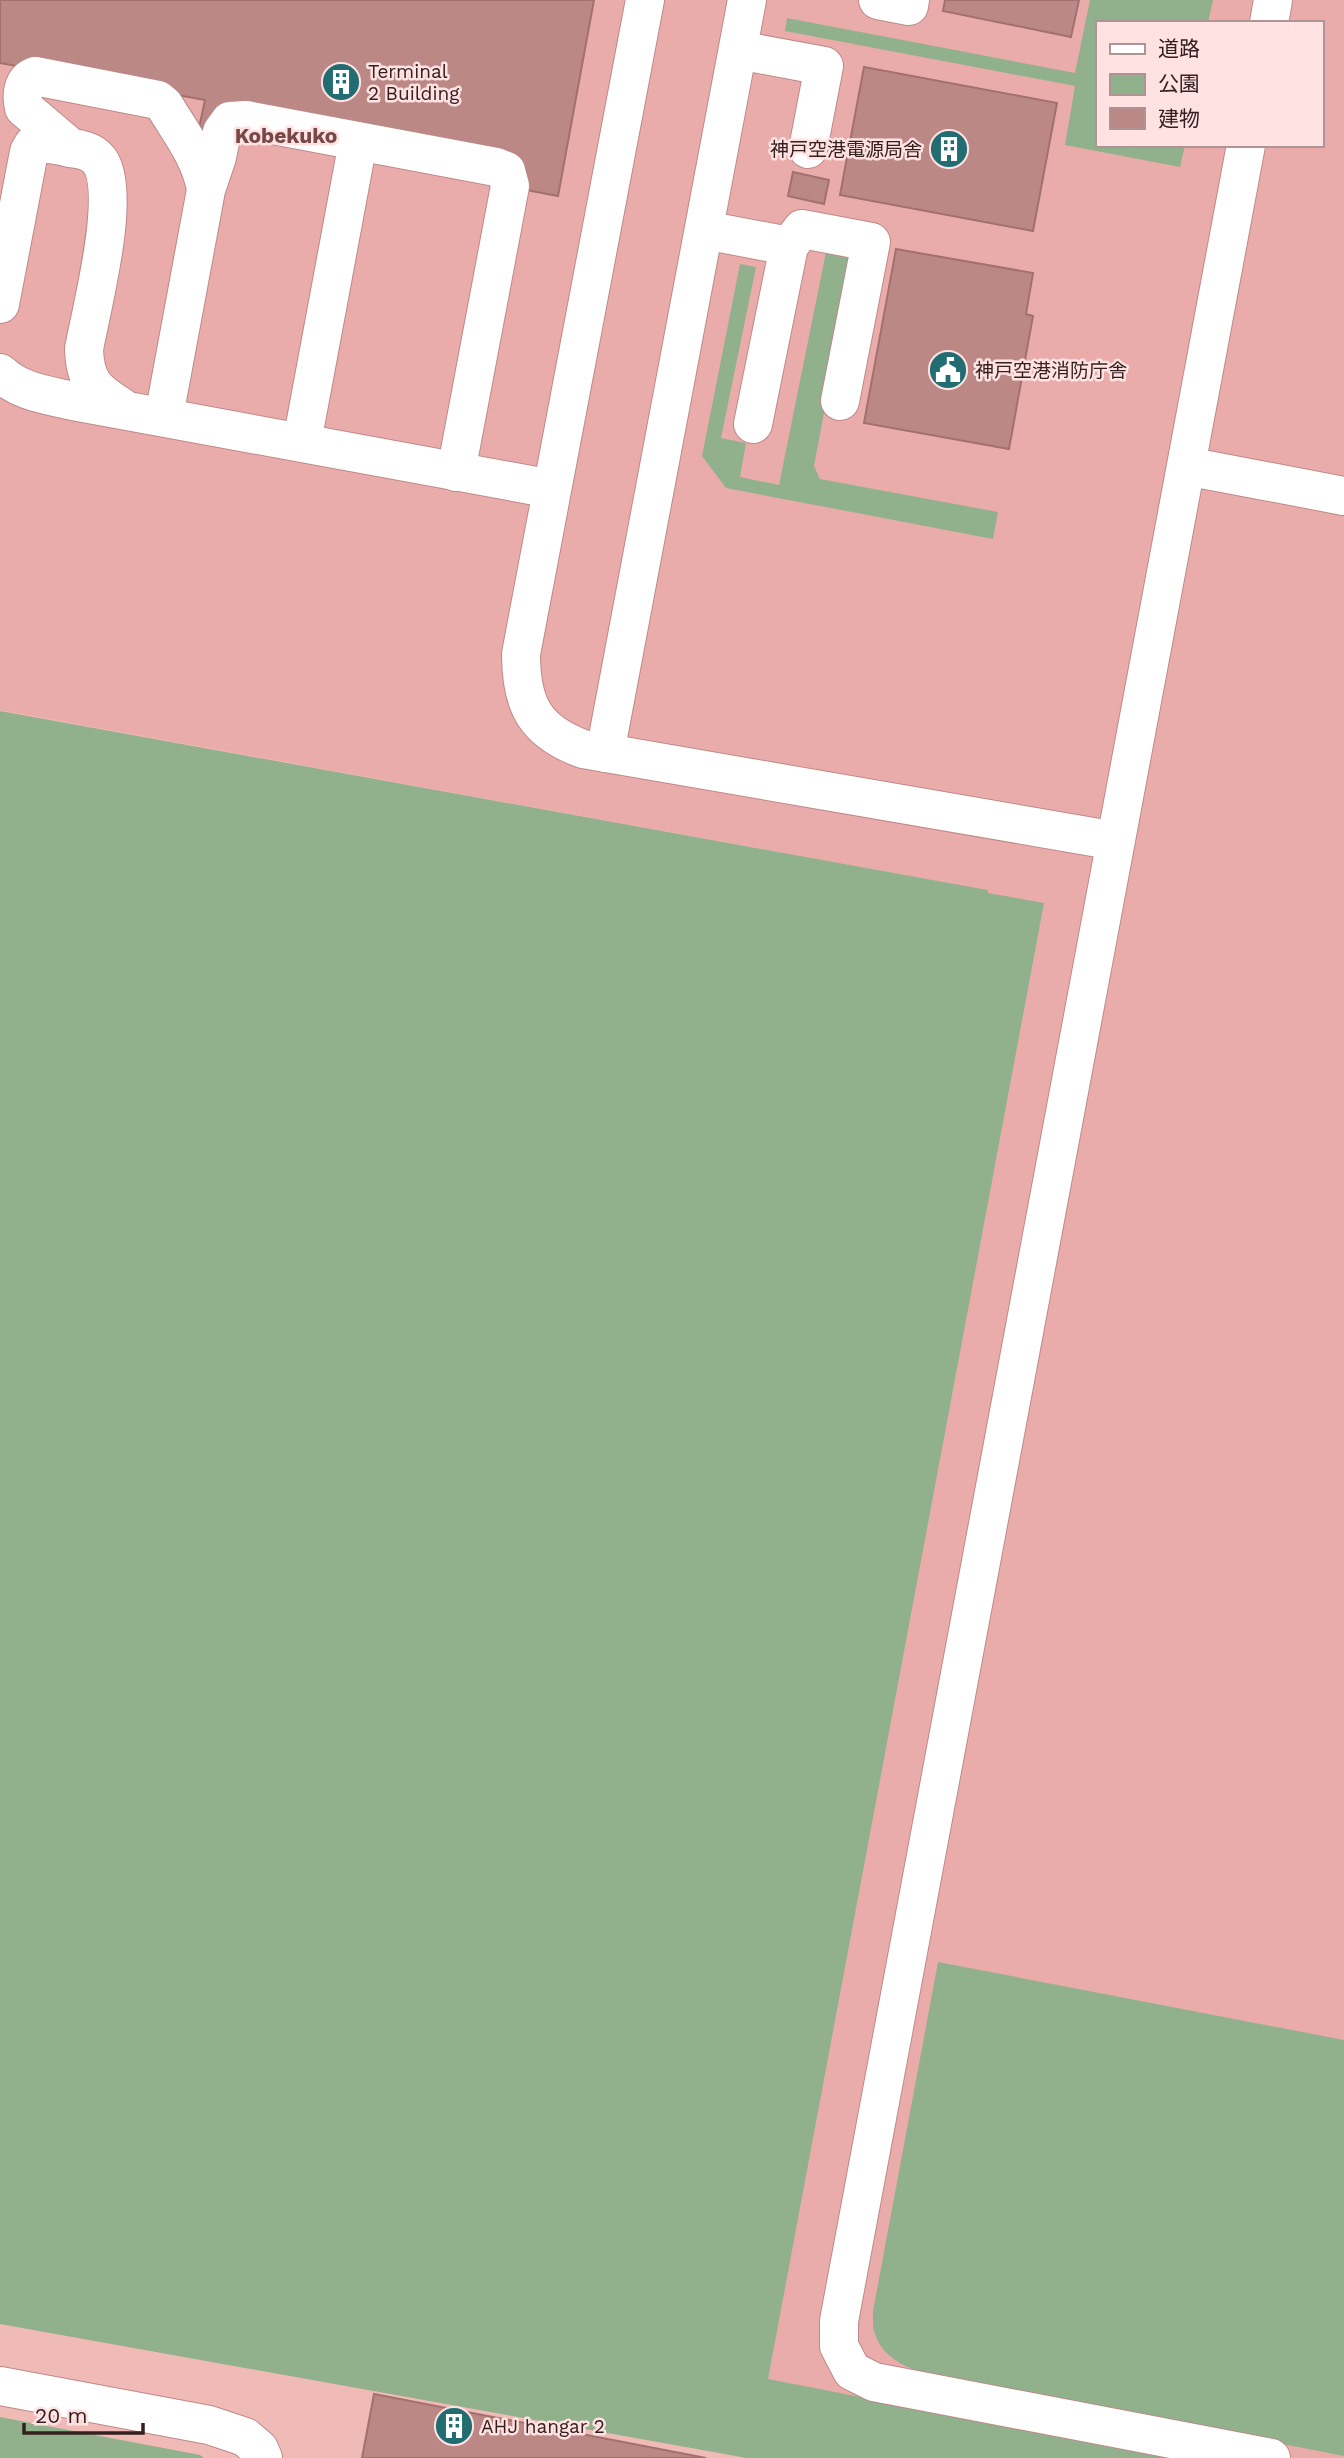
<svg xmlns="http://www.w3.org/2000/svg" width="1344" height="2458" viewBox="0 0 1344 2458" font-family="'Work Sans','Noto Sans JP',sans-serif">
  <rect width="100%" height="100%" fill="#f0bab7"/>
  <path fill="#eaacaa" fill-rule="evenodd" d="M0,0H1344V2458H747L694,2448L988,890L0,710ZM1097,23H1321V145H1097Z"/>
  <path fill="#91b18c" d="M1090,0H1213L1208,23H1097V145H1185L1180,167L1065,145L1075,86L785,31L787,18L1075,73Z
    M826,252L853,258L814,466L820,479L998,512L993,539L726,488L702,456L740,264L756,267L721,438L746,443L740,477L779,485Z
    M0,711L988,890V893L1044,903L768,2379L1176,2458H747L0,2324Z
    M938,1962L1344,2040V2456L923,2373C903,2366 882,2356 875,2334C872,2327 873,2318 873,2311Z
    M0,2417L200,2455L204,2458H0Z"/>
  <path fill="#bb8886" stroke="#a2716f" stroke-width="2" d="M0,0H594L558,196L199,128L205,100L0,63Z
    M945,0H1079L1071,37L943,11Z
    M864,67L1057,103L1033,231L840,195Z
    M793,172L829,180L824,204L788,196Z
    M896,249L1033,273L1026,314L1033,316L1009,449L864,423Z
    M374,2394L706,2458H362Z"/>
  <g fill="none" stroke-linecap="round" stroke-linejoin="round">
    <g stroke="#bd8a88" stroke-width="40">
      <path id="minor" d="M645,0L521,654C521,704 534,731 583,749L1116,841
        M878,0L909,6L910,0
        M1269,23L1273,0
        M738,50L824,66L808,149
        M1246,145L839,2321V2346L852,2371L874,2382L1271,2458
        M70,147L24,108C21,95 22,81 35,76L158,100L164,105C181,133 201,158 206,190
        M704,230L789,246L802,229L871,242L840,401
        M0,304L29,152L33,145C45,142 58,145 70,148C80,149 92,151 99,160C123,191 91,310 84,349C85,383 96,391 123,408
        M0,373C20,392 47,395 73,401L552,489
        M164,416L206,190L217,157L222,132L230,121L246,120L496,167L506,171L510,186L456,472
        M753,424L789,246
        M302,442L358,142
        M1186,466L1344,496
        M605,753L747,0
        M0,2386L209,2425L245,2437L259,2449L263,2458"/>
    </g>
    <use href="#minor" stroke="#fff" stroke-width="38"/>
  </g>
  <defs>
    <g id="building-disc" transform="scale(2.0125)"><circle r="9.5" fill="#226d72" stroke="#ffe2e1"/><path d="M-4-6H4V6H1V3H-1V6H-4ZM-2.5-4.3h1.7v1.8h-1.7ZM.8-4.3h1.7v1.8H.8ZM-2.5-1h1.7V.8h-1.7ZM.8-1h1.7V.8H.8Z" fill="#fff"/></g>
    <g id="civic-disc" transform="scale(2.0125)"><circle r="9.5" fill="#226d72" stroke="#ffe2e1"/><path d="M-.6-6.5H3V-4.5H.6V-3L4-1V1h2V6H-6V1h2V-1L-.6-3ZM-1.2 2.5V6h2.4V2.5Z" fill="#fff"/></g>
  </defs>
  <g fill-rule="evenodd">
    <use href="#building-disc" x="341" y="82"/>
    <use href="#building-disc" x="949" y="149"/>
    <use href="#civic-disc" x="948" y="370"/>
    <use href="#building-disc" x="454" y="2426"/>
  </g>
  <g text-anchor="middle" stroke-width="5" stroke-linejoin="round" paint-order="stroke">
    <g font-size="19" fill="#352020" stroke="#ffe2e1" text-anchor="start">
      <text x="368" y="78">Terminal<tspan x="368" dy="22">2 Building</tspan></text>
      <text x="922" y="156" text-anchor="end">神戸空港電源局舎</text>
      <text x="975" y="377">神戸空港消防庁舎</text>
      <text x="481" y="2433">AHJ hangar 2</text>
    </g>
    <g font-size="21" font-weight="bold" fill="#764847" stroke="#ffe2e1">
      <text x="286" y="143">Kobekuko</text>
    </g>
  </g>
  <rect x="1096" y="21" width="228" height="126" fill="#ffe2e1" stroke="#ae9494" stroke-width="2"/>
  <rect x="1110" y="44" width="35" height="10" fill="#ffffff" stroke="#ae9494" stroke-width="2"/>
  <text x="1158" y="56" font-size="21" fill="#352020">道路</text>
  <rect x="1110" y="74" width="35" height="21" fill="#91b18c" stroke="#ae9494" stroke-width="2"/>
  <text x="1158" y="91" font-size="21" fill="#352020">公園</text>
  <rect x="1110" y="108" width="35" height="21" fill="#bb8886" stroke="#ae9494" stroke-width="2"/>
  <text x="1158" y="126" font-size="21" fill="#352020">建物</text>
  <path d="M24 2423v10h119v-10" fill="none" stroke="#352020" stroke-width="3.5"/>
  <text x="35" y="2423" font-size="21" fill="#352020" stroke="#ffe2e1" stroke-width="5" paint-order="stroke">20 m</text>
</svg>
